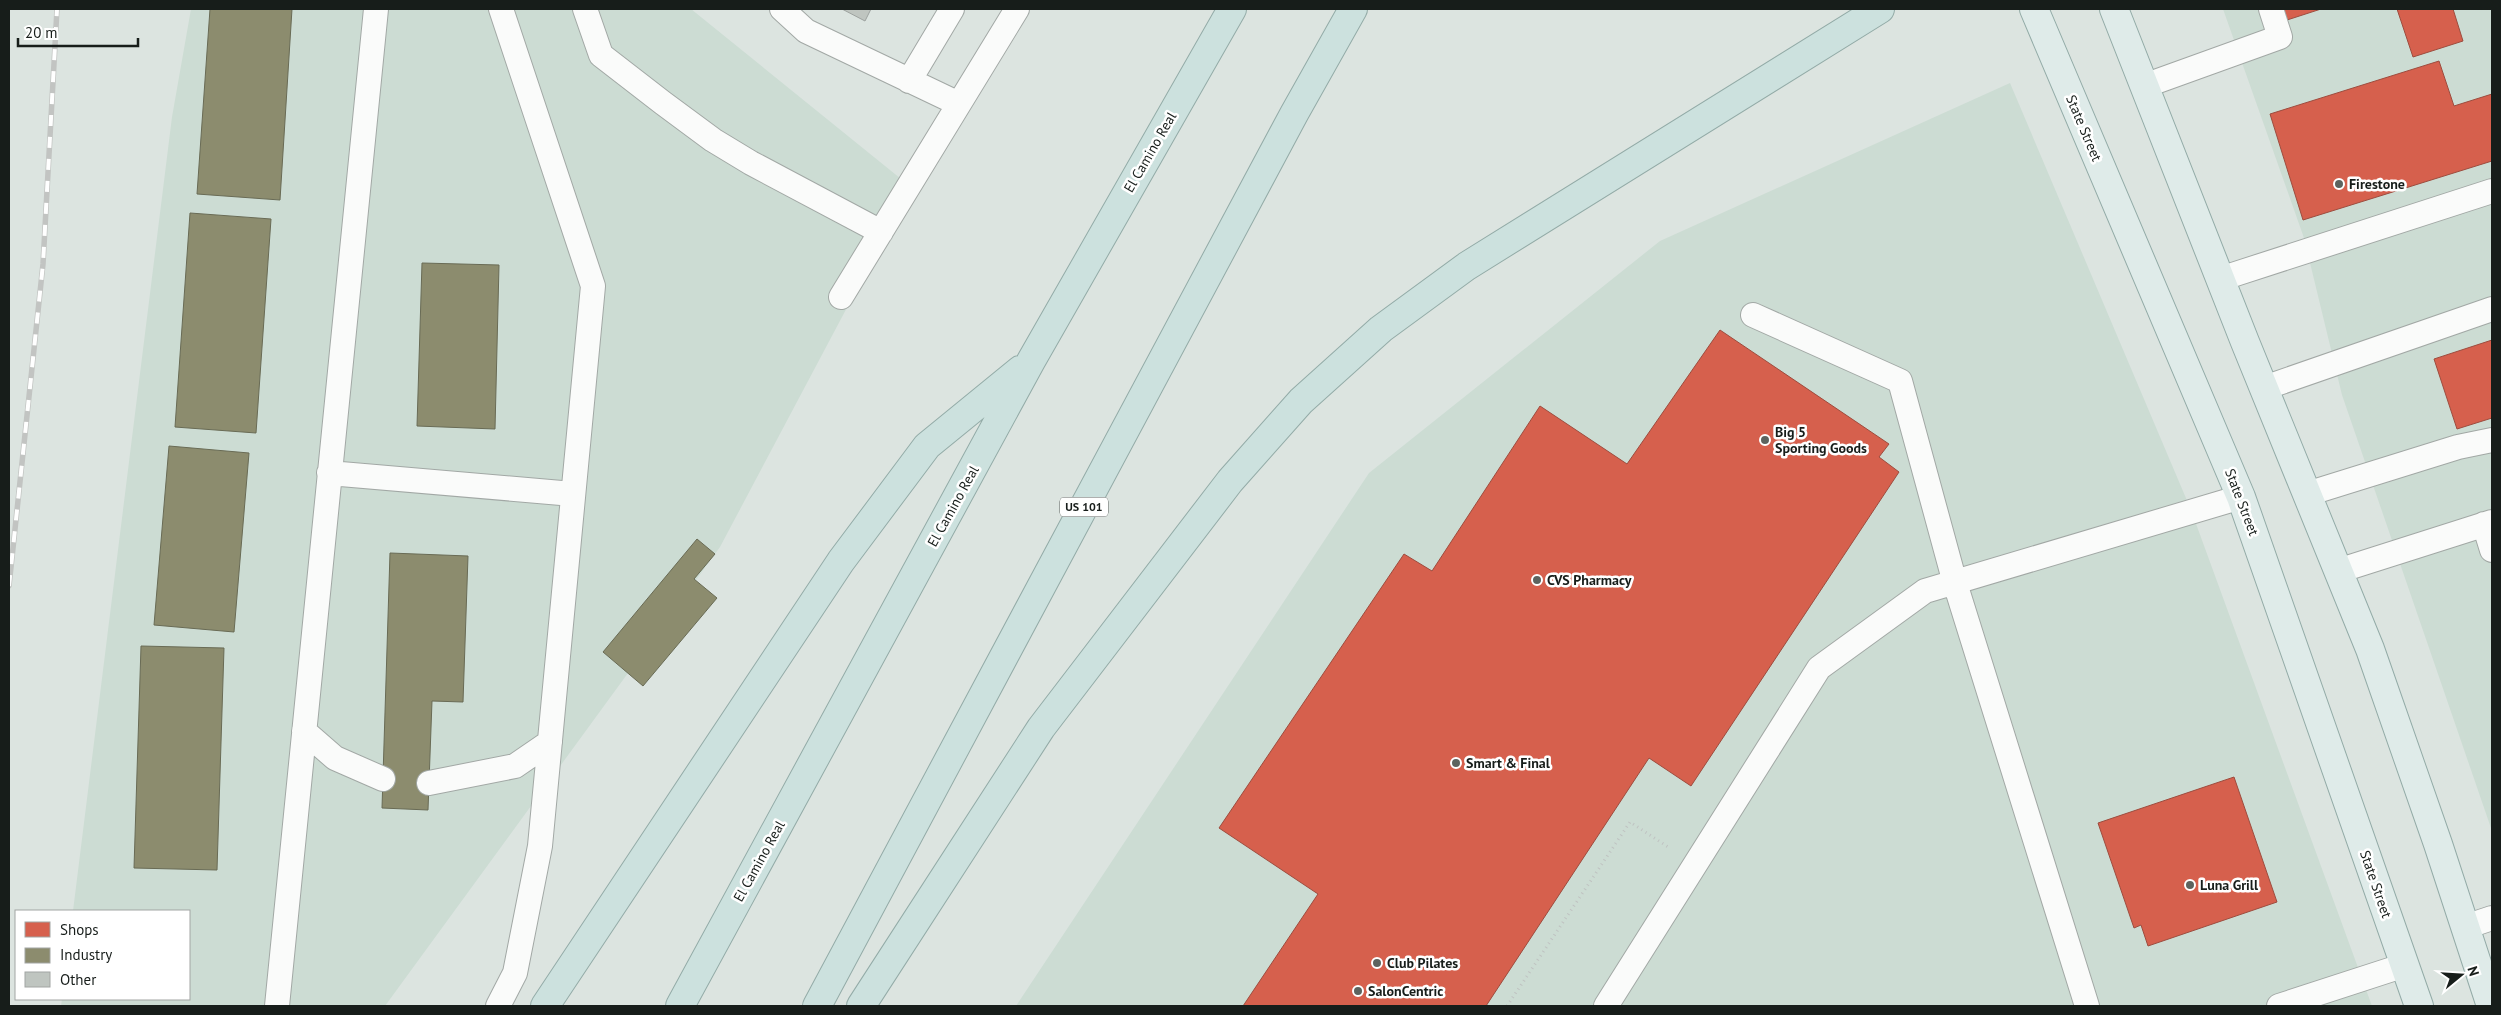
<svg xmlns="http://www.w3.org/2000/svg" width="2501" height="1015" viewBox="0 0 2501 1015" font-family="'PT Sans',sans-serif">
  <rect width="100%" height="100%" fill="#dce4e0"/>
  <path fill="#ccdcd3" d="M191,9H691L911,187L720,547L385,1006H61L62,999H189V911H73L172,117Z
    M2223,9H2492V831L2342,395L2304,238Z
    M2010,83L2191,510L2372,1006H1016L1369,473L1660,241Z"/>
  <path fill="#d6604d" stroke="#9d4c3e" d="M2280,9H2321L2284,21Z
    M2397,9H2453L2463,41L2413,57Z
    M2439,61L2454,106L2492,94V161L2303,220L2270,114Z
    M1720,330L1889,444L1879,457L1899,472L1691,786L1649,758L1486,1006H1243L1318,894L1219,828L1404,554L1432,571L1540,406L1627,464Z
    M2492,340V418L2457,429L2434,359Z
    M2234,777L2277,902L2148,946L2141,925L2134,928L2098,823Z"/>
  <path fill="#8c8c6e" stroke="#696b55" d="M210,9H292L280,200L197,194Z
    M190,213L271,219L256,433L175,427Z
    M422,263L499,265L495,429L417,426Z
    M169,446L249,453L234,632L154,625Z
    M697,539L715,554L694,579L717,598L643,686L603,652Z
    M390,553L468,556L463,702L432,701L428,810L382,808Z
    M141,646L224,648L217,870L134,868Z"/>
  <path fill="#bfc5c0" stroke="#9da29f" d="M842,9H871L865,21Z"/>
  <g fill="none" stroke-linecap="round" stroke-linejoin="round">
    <g stroke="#a2a8a5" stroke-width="26">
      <path id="service" d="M585,9L601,55L663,103L713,140L751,163L881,232
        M782,9L806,31L959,104
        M909,81L952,9
        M2144,86L2280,37L2271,9
        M2220,279L2492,191
        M841,297L1017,9
        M1753,315L1900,381L1955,583L2087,1006
        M2264,388L2492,309
        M329,473L573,494
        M2307,494L2458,447L2492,440
        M2484,524L2492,550
        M2338,571L2492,522
        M304,731L335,758L383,779
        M429,783L515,766L550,742
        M2465,927L2492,918
        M277,1006L376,9
        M498,1006L515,973L540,846L593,286L501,9
        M1606,1006L1819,668L1925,591L2241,497
        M2279,1006L2405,965"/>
    </g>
    <g stroke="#93aba7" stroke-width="30">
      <path id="primary" d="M2034,9L2241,497L2419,1006
        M2114,9L2245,342L2370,649L2438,844L2491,1006"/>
    </g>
    <g stroke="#93aba7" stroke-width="30">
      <path id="motorway" d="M545,1006L841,561L927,446L1020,370
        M680,1006L1031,361L1232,9
        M817,1006L1294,114L1353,9
        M861,1006L1041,728L1230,481L1301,401L1381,329L1467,266L1880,9"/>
    </g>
    <path stroke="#bfc2c1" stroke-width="3" stroke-dasharray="1 4" stroke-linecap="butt" d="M1507,1006L1630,822L1668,847"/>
    <use href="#service" stroke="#fafbfa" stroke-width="24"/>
    <use href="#primary" stroke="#dfebe9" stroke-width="28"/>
    <use href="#motorway" stroke="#cce1de" stroke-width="28"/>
    <g stroke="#c2c4c2" stroke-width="5.5">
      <path id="rail" d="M9,586L43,264L57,9"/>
    </g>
    <use href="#rail" stroke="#fff" stroke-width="4" stroke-dasharray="11" stroke-linecap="butt"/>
  </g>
  <g fill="#5c635f" stroke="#fff" stroke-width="2">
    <circle cx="2339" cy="184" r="5"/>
    <circle cx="1765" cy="440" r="5"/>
    <circle cx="1537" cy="580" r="5"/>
    <circle cx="1456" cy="763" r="5"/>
    <circle cx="2190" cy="885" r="5"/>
    <circle cx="1377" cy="963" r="5"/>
    <circle cx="1358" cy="991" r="5"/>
  </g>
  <g text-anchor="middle" stroke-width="5" stroke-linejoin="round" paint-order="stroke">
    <rect fill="#fff" stroke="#5d615f" stroke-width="1" x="1060" y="497.5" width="48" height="19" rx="4"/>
    <g font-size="12" font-weight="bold" fill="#171d1a">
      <text x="1084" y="511">US 101</text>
    </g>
    <g font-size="14" fill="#171d1a" stroke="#fff">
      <text transform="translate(2084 128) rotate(67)" y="5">State Street</text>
      <text transform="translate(1150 152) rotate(-60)" y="5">El Camino Real</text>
      <text transform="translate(2242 502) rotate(69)" y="5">State Street</text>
      <text transform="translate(953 506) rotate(-61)" y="5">El Camino Real</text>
      <text transform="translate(759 861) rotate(-61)" y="5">El Camino Real</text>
      <text transform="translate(2376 884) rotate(71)" y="5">State Street</text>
    </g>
    <g font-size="14" font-weight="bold" fill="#171d1a" stroke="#fff" text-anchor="start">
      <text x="2349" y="189">Firestone</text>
      <text x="1775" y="437">Big 5<tspan x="1775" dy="16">Sporting Goods</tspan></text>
      <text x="1547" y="585">CVS Pharmacy</text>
      <text x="1466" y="768">Smart &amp; Final</text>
      <text x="2200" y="890">Luna Grill</text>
      <text x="1387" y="968">Club Pilates</text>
      <text x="1368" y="996">SalonCentric</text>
    </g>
  </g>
  <rect width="2501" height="1015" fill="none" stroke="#171d1a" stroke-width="20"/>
  <rect x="15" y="910" width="175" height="90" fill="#ffffff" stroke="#a2a5a3"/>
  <rect x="25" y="922" width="25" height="15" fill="#d6604d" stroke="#a2a5a3"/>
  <text x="60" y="935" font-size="15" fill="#171d1a">Shops</text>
  <rect x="25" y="948" width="25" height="15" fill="#8c8c6e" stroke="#a2a5a3"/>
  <text x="60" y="960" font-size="15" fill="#171d1a">Industry</text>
  <rect x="25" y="972" width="25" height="15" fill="#bfc5c0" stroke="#a2a5a3"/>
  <text x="60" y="985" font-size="15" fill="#171d1a">Other</text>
  <g transform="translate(2461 975) rotate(72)" stroke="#ffffff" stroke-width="4" paint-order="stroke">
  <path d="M0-4L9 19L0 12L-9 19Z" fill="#171d1a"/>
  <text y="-8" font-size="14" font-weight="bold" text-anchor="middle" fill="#171d1a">N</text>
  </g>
  <path d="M18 38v8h120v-8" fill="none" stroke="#171d1a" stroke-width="2.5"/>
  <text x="25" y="38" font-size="15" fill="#171d1a" stroke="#ffffff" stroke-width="4" paint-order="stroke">20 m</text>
</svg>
